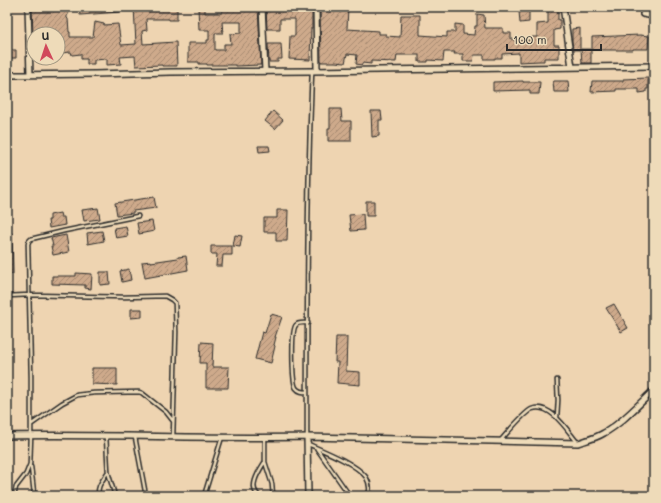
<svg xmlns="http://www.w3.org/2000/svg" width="661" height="503" viewBox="0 0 661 503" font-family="Mali,sans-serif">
  <defs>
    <pattern id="building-hatch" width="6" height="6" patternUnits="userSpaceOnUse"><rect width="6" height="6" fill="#ceaa8b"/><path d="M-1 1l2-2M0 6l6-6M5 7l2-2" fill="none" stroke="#a78b72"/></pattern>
  </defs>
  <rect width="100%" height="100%" fill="#eed4b1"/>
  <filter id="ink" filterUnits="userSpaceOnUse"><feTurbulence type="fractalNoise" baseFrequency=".025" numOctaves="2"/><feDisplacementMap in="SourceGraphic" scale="8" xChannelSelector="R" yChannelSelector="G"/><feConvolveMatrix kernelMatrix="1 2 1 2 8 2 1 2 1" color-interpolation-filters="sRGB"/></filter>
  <g filter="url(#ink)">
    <path fill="url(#building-hatch)" stroke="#2b2b2b" fill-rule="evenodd" d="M32,7H68V15H67V18L68,19L69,32H70V37H93L95,22L104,24V25L118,24L121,45L136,44L134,7H177V20H169V19H146L147,30L142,31L143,44L176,42L177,66H162V65L136,66L135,56L120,57L121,64L107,65V59L94,60V64H87V59H81V54L72,55L71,52L61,53L60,39H58V34H33Z
      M79,7H120V12L80,15Z
      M198,7H205V13H222V8L258,7L261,65L235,66V65H207V64H199V62H188V43H207V40H209V30H199ZM222,22H241V33L230,34L231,44H224V50H215V33H223Z
      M266,7H312V28H311L310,60L289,59L290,36H295V19H280V29H267Z
      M334,7H348L347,29L379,31V34H386V36L400,37L401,15H420V35L447,37V32H455V24L463,25V34L474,35L475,26H477V14L484,15L485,28H503V33H511V39H514V41L532,40V37H537V24L548,23V7H558V20H560V29L554,30V45H559V58H544V61H540L519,62V53L502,54V58H495V59H484V55H474L473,61H463V54H454L455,52H444L443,61L428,60V62H419V55H397L396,62L371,61V64L362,63V65L356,64L357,55L347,54L345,63L335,62H321L320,10H334Z
      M529,10V22L520,23L519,11Z
      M580,28V50H573L572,41V29Z
      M640,35L649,36L648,49H633V50H592V37Z
      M268,44H281L282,59H278V62H269Z
      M581,49H591V63H582Z
      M7,50H16V58H7Z
      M648,78V89H646V92L639,93V89H616V91L591,92L592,81H623V79Z
      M523,81V82H540L539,94H530V90L493,91V82Z
      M553,81H568L569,92H554Z
      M330,109H341L342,121H351V141H328V128H330Z
      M273,111L283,120L275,129L265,121Z
      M371,111H381L382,120H379V136L372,137Z
      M258,146H269L270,151L259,152Z
      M154,197L156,208L133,211V213L117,215L115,203Z
      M366,201H374V216H366Z
      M98,208L100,219L84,221L82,210Z
      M277,210H288L287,241H276V232H264V218H277Z
      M60,213L61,217H64L65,225L49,228L48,220H50V215Z
      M363,214L364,230L351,231L349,215Z
      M152,221L154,231L139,234L137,223Z
      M126,226L128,236L116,238L114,228Z
      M102,231L104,241L88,244L87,233Z
      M7,233H12L13,274H7Z
      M66,235L69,252L53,255L51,246H53L51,238Z
      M235,235L242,236L240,247L233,246Z
      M211,246H232V255H223L222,266H216L217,254H211Z
      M186,256L188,270L145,278L142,262L151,261V262L178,258V257Z
      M129,269L131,280L122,282L120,271Z
      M100,272H109L110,284L100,285Z
      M76,273L92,274L91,289L85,288V285L52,284V276H76Z
      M614,304L628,328L621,332L606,308Z
      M131,309H142V317L131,318Z
      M271,314L282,317L275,337H276L274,345L275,346L271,363L255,359L262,332L265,333Z
      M336,337H347L346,371L360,372V385L337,383L338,362H335Z
      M201,342L213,343L212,367H229L228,388H206V363H200Z
      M92,368H117V385L92,384Z"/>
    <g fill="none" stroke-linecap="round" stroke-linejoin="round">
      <g stroke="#2b2b2b" stroke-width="5.5">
        <path id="service" d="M7,296L30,295L124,297L165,296L172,300L175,303L176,332L173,436
          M307,392C303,392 299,392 296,388C292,382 291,330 296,325C298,322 304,323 308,323
          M557,417L558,400L557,380
          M32,424L62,403L77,395L94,393L139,392L142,393L166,412L173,421
          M106,436L108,472L115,496
          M135,437L146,496
          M307,437C307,315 307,193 312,72
          M265,438V462L272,484L273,496
          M501,440C507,433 525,412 532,409C550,402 567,430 577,442
          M308,444C324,451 355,463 366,477C369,482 370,487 369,492L365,496
          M317,449L350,496
          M31,467L34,493L33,496
          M14,496L16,487L26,474L30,464L31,436V377L28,244L29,241L31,239L64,231L138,216
          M99,496C96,487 103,480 107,473
          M204,496L222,437
          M260,496C247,489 259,471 264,463"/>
      </g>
      <g stroke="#2b2b2b" stroke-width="8">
        <path id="minor" d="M28,7L30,75
          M262,7L265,71
          M316,7L317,71
          M563,7L572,67
          M643,14L654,16
          M7,75L95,74L171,72L312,71L654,66
          M7,436C107,434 207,439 307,437L578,443C587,440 596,438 604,433C621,424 639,404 654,390
          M307,437L308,496"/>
      </g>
      <use href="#service" stroke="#eedbb9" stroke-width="2.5"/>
      <use href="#minor" stroke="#eedbb9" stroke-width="5"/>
    </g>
  </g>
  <rect width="661" height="503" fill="none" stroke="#eedbb9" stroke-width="24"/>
  <rect x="12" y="12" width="637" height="479" fill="none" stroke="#2b2b2b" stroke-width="1.5" filter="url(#ink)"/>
  <g transform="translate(46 46) rotate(357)"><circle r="19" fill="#eedbb9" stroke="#a09580"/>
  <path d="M0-3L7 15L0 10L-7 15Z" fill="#d1495b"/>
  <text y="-6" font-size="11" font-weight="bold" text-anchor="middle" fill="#2b2b2b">U</text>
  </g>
  <path d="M507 44v6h94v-6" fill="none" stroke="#2b2b2b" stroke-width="2"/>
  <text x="513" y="44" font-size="12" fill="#2b2b2b" stroke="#eedbb9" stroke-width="3" paint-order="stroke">100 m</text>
</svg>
